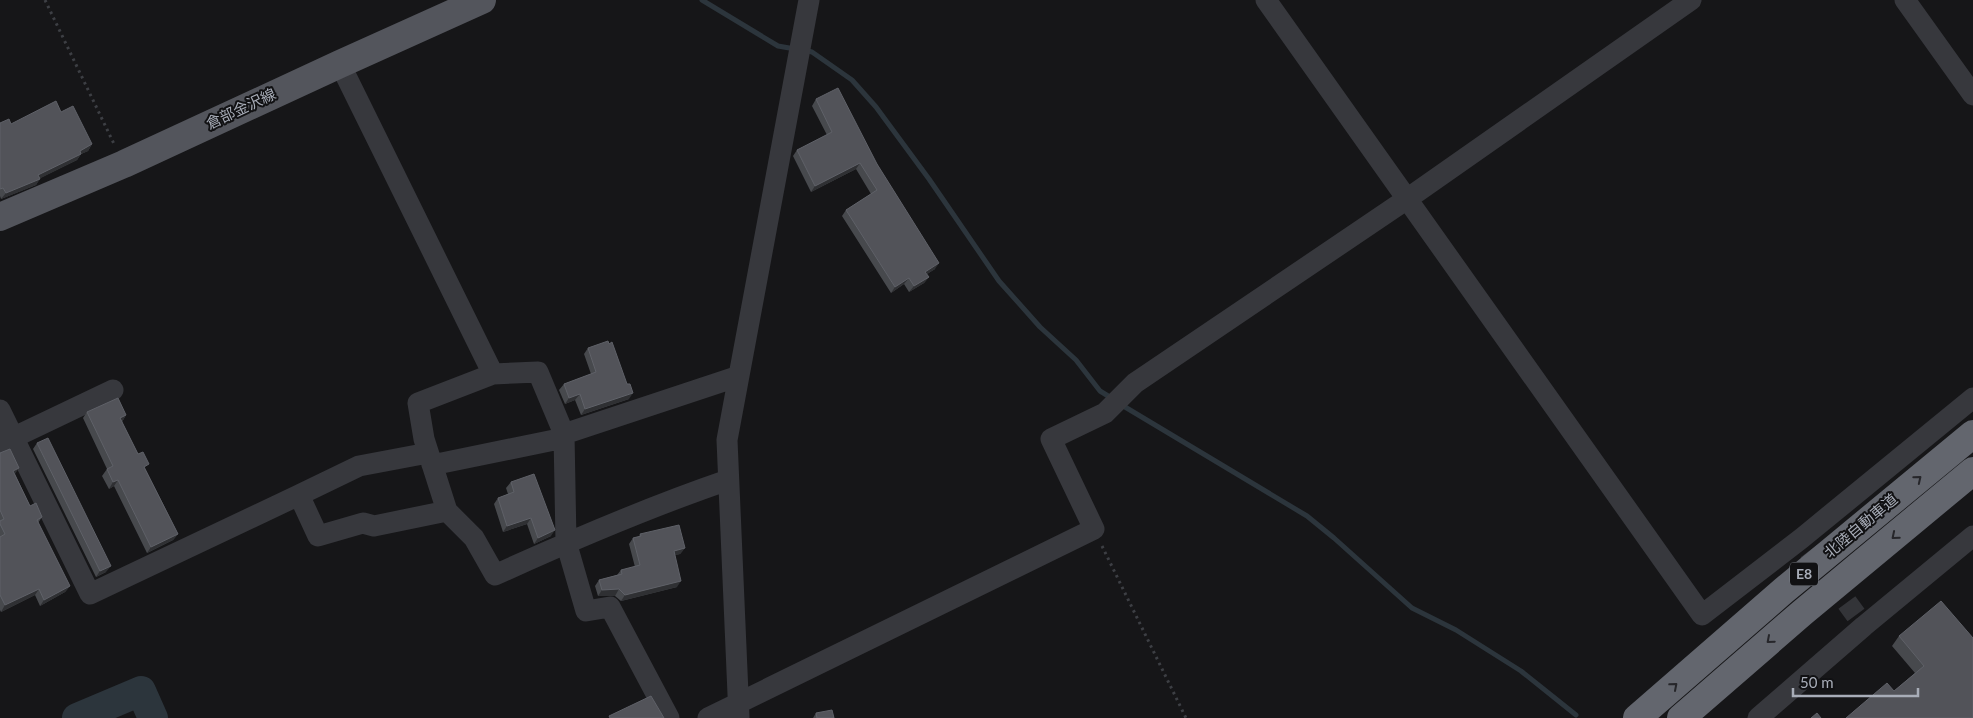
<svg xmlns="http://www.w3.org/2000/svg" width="1973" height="718" viewBox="0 0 1973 718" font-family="Lato,'Noto Sans JP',sans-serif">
  <rect width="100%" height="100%" fill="#161618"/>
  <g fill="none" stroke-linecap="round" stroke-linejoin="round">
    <path stroke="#2c353c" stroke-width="5" d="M702,0L778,46L795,49
      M804,50L812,52L852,80L876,107L929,179L999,281L1040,327L1076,360L1100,391L1113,399
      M1120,404L1307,516L1334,538L1412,608L1456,630L1521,671L1576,715"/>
    <path stroke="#2c353c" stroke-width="30" d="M77,718L141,691L153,718"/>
    <path stroke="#333438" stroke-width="21" stroke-dasharray="21 11" stroke-linecap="butt" d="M1809,551L1856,615"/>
    <path stroke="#3d3f44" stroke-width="3" stroke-dasharray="2.5 4" stroke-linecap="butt" d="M45,0L115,146
      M1102,546L1186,718"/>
    <path stroke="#37383d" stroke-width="21" d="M1266,0L1702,615L1802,538L1973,398
      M1905,0L1973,95
      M340,64L493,374L538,372L564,434L566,542L586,611L610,607L669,718
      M493,374L418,403L424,439L447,511L474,538L495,575C572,540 649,507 728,480
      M0,410L90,594L299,495
      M564,434L739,376
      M0,444L113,390
      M428,453L359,466L299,495L318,536L363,523L374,526L447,511
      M432,465L564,438
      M739,717L727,440L809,0
      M708,718L1094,529L1051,439L1105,413L1135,383L1407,199L1691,0
      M1758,718L1864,626L1973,536"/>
    <path stroke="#53555c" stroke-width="28" d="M0,217L124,164L340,64L482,0"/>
    <path stroke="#63666e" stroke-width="28" d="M1637,718L1783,591L1973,434
      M1681,718L1802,613L1973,471"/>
  </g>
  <path fill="#47494d" d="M816,99L877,164L935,269L927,274L929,277L924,283L909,292L904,284L891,293L842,216L846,210L871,194L856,169L811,192L793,156L797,150L827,135L812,106Z
    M0,123L11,124L92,144L88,151L81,154L77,160L40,178L36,185L1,199L0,196Z
    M588,348L629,399L581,415L575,400L565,404L559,390L564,384L591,374L584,354Z
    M87,412L126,415L122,422L178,534L173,540L147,553L114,486L109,489L102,476L107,469L83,418Z
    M37,443L106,572L96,577L33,449Z
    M0,453L15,474L30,506L42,517L38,523L70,586L65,592L40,606L35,595L1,612L0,610Z
    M511,482L551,536L534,544L527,524L503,532L494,504L498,498L508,494L506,488Z
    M640,534L685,548L680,554L675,555L677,587L621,601L615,596H598L595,586L599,580L617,575L621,570L635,567L629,544L633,538L639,537Z
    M1899,636L1973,638L1894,691L1915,673L1892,646Z
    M816,713L834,718H813Z"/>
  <path fill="#2f3033" d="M92,144L88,151L75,157L80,151Z
    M81,154L77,160L37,180L40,179L36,185L1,199L6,193L38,175Z
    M860,163L856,169L811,192L815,186Z
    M939,263L935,269L921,278L925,272Z
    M929,277L924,283L909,292L914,286Z
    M909,278L904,284L891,293L895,287Z
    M633,393L629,399L581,415L585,409Z
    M580,394L575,400L565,404L569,398Z
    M126,415L122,422L120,418Z
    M19,468L15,474L9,477L13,471Z
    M118,480L114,486L109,489L113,482Z
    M531,518L527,524L503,532L507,526Z
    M555,530L551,536L534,544L538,538Z
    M178,534L173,540L147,553L151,547Z
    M685,548L680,554L669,557L674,551Z
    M111,566L106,572L96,577L100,571Z
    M681,581L677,587L621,601L625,595Z
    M70,586L65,592L40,606L44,600Z
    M39,589L35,595L1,612L5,605Z
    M619,589L615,596H598L602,590Z"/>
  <path fill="#525359" stroke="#5f6168" d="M838,88L877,164L939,263L925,272L929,277L914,286L909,278L895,287L846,210L877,190L860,163L815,186L797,150L832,132L816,99Z
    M56,101L61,112L73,106L92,144L80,151L81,154L38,175L40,179L6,193L3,188L0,189V123L9,119L11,124Z
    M608,341L609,344L612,342L627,384H630L633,393L585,409L580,394L569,398L564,384L596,372L588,348Z
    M118,398L126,415L120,418L138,454L143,452L149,464L144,467L178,534L151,547L118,480L113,482L107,469L113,466L87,412Z
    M48,438L111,566L100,571L37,443Z
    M10,449L19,468L13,471L30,506L36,503L42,517L37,520L70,586L44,600L39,589L5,605L0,595V537L5,534L0,524V521L4,519L0,510V453Z
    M534,474L555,530L538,538L531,518L507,526L498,498L514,492L511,482Z
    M679,525L685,548L674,551L681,581L625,595L619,589L602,590L599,580L622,574L621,570L640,565L633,538L641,536L640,534Z
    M1941,601L1973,638V718H1846L1887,683L1894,691L1924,666L1899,636Z
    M651,696L664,718H610L609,716Z
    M832,710L834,718H817L816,713Z
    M1817,713L1821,718H1811Z"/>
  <defs><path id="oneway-chevron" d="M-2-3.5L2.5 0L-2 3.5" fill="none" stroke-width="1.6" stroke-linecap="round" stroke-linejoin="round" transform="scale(1.25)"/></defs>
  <g stroke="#26262a">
    <use href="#oneway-chevron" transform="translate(1918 479) rotate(-39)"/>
    <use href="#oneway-chevron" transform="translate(1895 536) rotate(140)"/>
    <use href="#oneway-chevron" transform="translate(1770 640) rotate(139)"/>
    <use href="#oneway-chevron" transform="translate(1674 686) rotate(-41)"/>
  </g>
  <g text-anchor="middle" stroke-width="4" stroke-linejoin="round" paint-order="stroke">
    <rect fill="#111113" stroke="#7b7e86" stroke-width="1" x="1790" y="562.5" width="28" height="23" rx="4"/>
    <g font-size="14" font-weight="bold" fill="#a8adb8">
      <text x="1804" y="579">E8</text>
    </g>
    <g font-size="15" fill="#a8adb8" stroke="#111113">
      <text transform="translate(241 109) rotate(-25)" y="5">倉部金沢線</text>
      <text transform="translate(1861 526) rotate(-40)" y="5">北陸自動車道</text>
    </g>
  </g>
  <path d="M1793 688v8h125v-8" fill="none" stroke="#a8adb8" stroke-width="2.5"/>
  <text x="1800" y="688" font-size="15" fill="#a8adb8" stroke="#111113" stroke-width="4" paint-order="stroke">50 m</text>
</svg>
